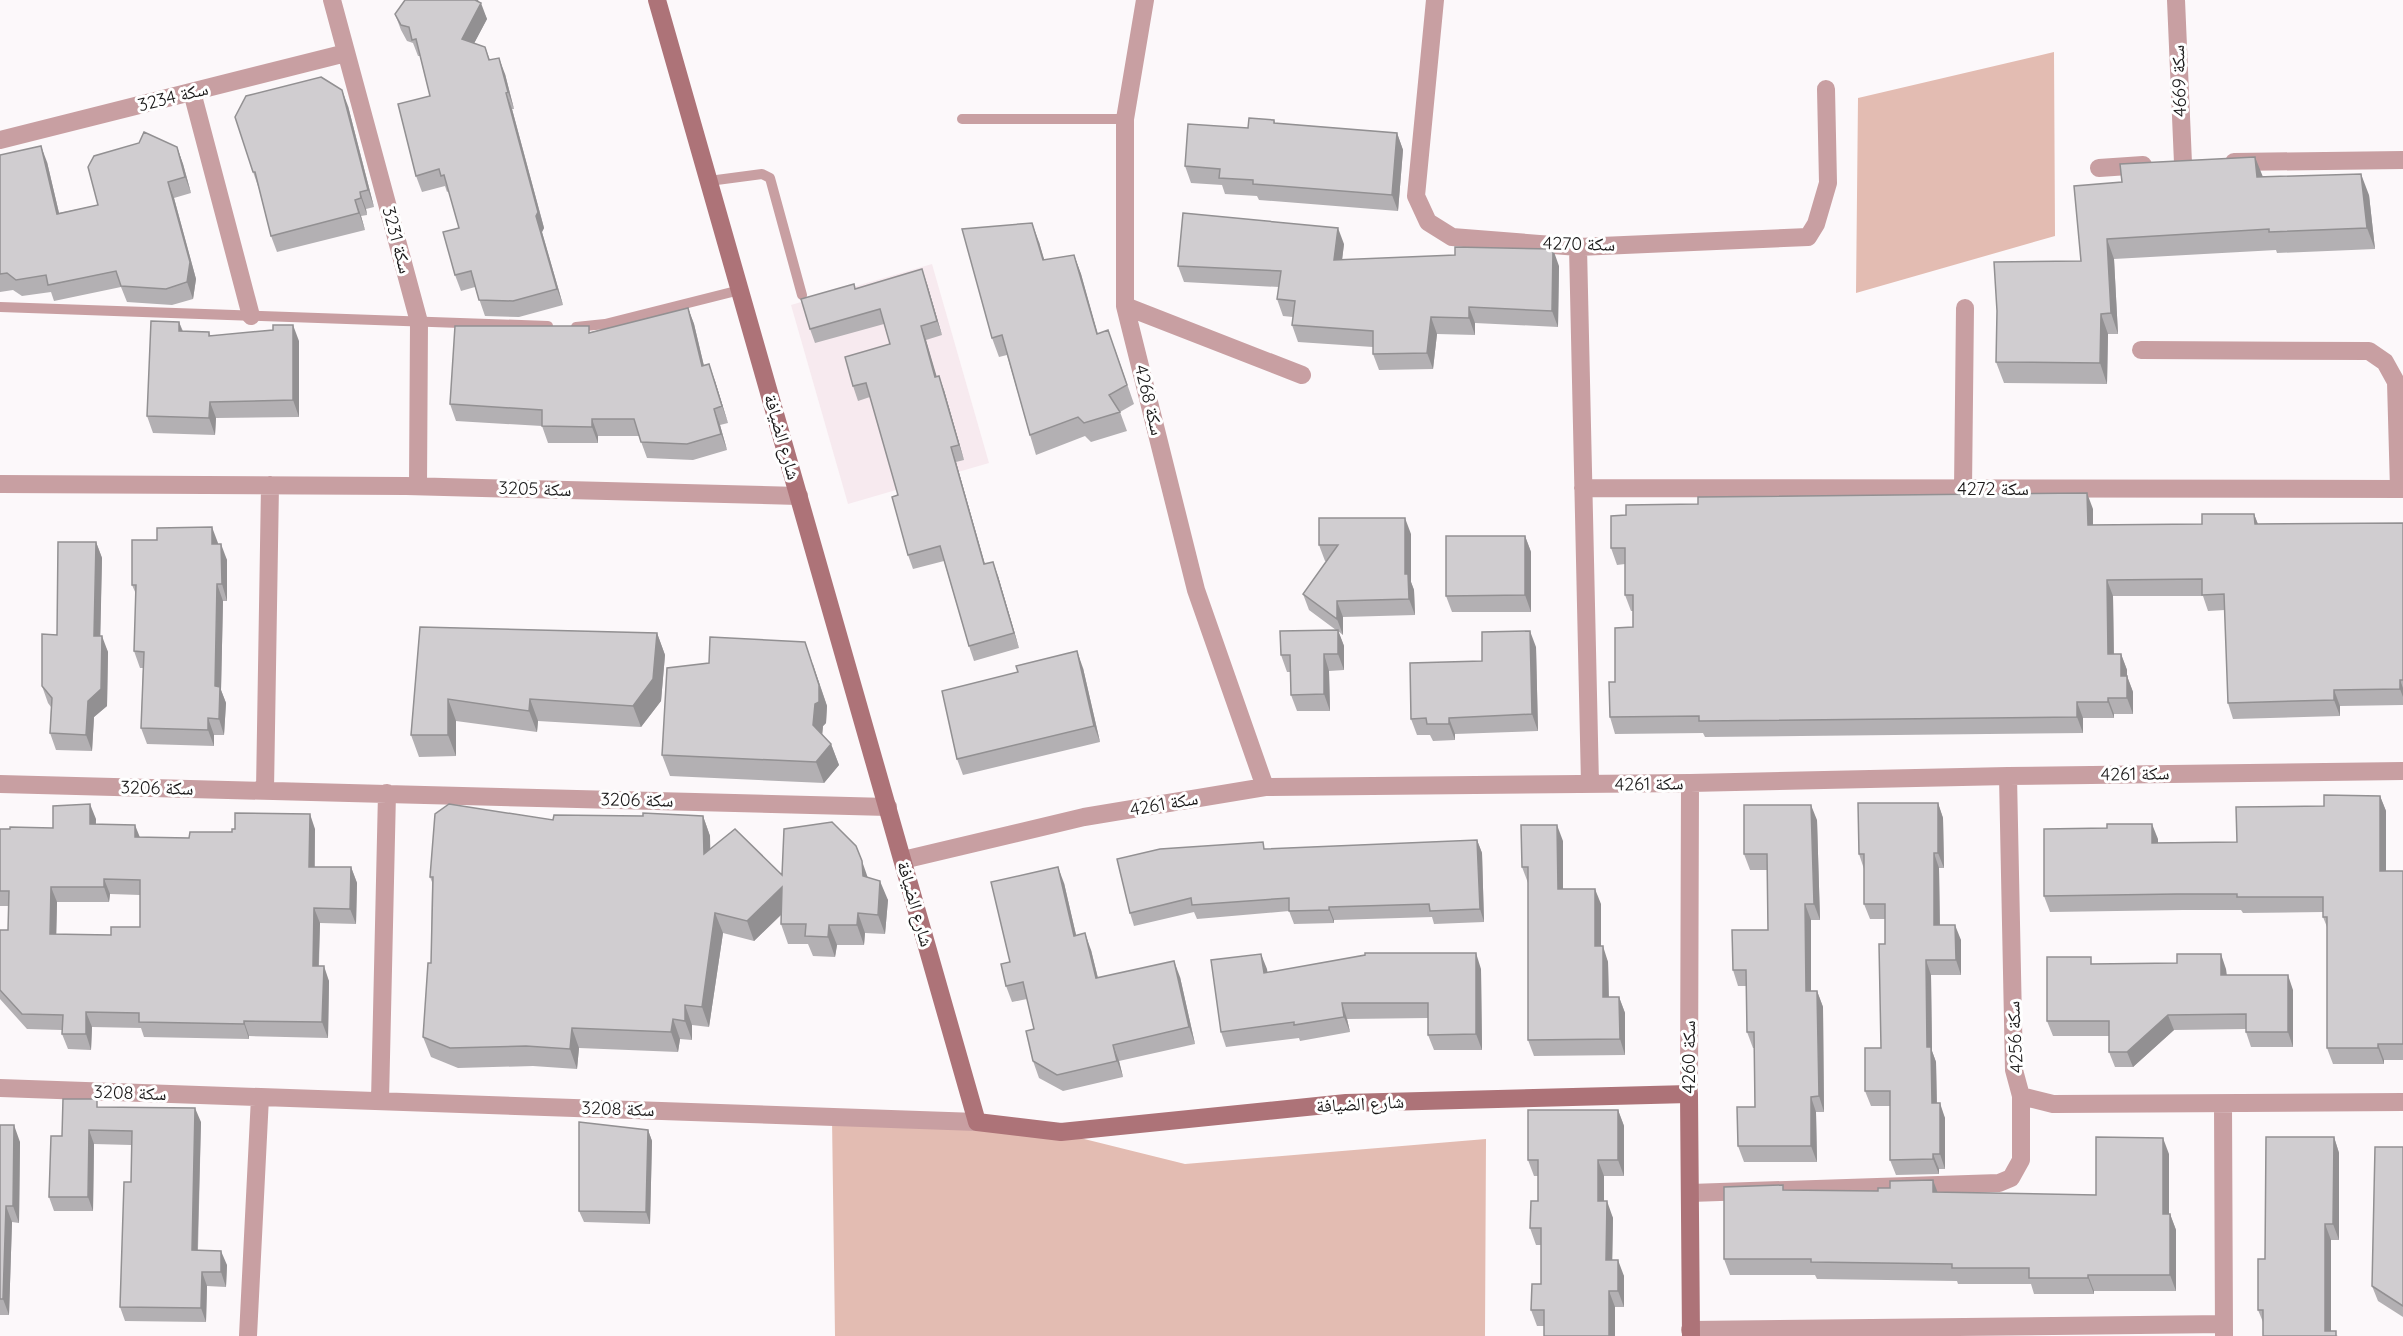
<svg xmlns="http://www.w3.org/2000/svg" width="2403" height="1336" viewBox="0 0 2403 1336" font-family="Quicksand,'Noto Naskh Arabic',sans-serif">
  <rect width="100%" height="100%" fill="#fcf8fa"/>
  <path fill="#f7eaef" d="M932,264L989,463L848,504L791,305Z"/>
  <path fill="#e3bcb2" d="M2054,52L2055,236L1856,293L1858,98Z
    M832,1118L1060,1133L1185,1164L1486,1139L1485,1336H835Z"/>
  <g fill="none" stroke-linecap="round" stroke-linejoin="round">
    <path stroke="#c89fa2" stroke-width="10" d="M962,119H1125
      M709,181L762,174L770,178L802,295
      M0,307L548,326
      M576,327L605,324L740,290"/>
    <path stroke="#c89fa2" stroke-width="18" d="M332,0L419,322L418,486
      M1145,0L1125,119V306L1196,590L1265,787
      M1435,0L1416,196L1428,222L1452,237L1578,247L1808,237L1816,224L1828,183L1826,89
      M2176,0L2183,163
      M192,92L251,316
      M0,140L346,53
      M2234,162L2403,160
      M2099,168L2143,165
      M1578,247L1590,784
      M1125,306L1302,375
      M2141,350L2369,351L2385,362L2396,382L2399,489
      M0,484L406,486L799,496
      M1583,488L2403,489
      M1963,489L1965,308
      M2008,776L2014,1070L2021,1096L2053,1104L2403,1102
      M0,784L888,807
      M265,790L270,485
      M903,860L1084,817L1265,787L1690,783L2008,776L2403,771
      M0,1088L977,1122
      M1689,1094L1690,783
      M380,1101L387,793
      M2223,1104L2224,1336
      M1690,1193L1999,1183L2011,1178L2021,1160V1096
      M1690,1330L2224,1324
      M248,1336L260,1097"/>
    <path stroke="#ad7378" stroke-width="18" d="M657,0L977,1122L1061,1132L1346,1103L1689,1094L1691,1336"/>
  </g>
  <path fill="#b3b0b3" fill-rule="evenodd" d="M479,2L487,19L474,43L485,47L490,60L505,74L514,109H512L544,228L542,232L563,305L519,317L485,316L475,287L461,291L455,275L459,228L449,191L447,192L445,186L422,192L416,176L430,96L420,56H418L413,43L407,41L401,30L395,14Z
    M348,106L374,207L366,209L367,215L361,216L365,230L277,252L271,236L259,189L253,172Z
    M1274,120L1275,123L1397,133L1403,150L1398,211L1259,200L1257,196L1225,194L1222,185L1191,183L1185,166L1248,128Z
    M177,147L183,164L191,193L174,198L196,279L193,299L172,305L127,302L121,287L54,301L51,292L22,296L13,290L0,292V155L47,162L59,213L98,205Z
    M2263,177L2369,195L2375,249L2277,253L2276,250L2114,259L2118,334H2108L2107,384L2004,383L1996,362L2081,261L2074,186Z
    M1039,242L1044,260L1074,255L1081,274L1098,334L1115,349L1134,404L1120,412L1127,431L1091,442L1085,436L1036,455L1030,435L1007,355L999,357L992,338Z
    M1344,244L1342,260L1559,266L1558,327L1475,323V335L1437,334L1433,369L1379,370L1373,354V347L1298,342L1292,325L1293,317L1283,316L1277,299L1279,287L1184,282L1178,266Z
    M927,284L942,335L926,340L936,376L944,390L964,460L956,462L985,564L998,576L1019,648L974,661L969,646L944,561L913,569L908,555L898,495L870,397L858,401L853,386L890,344L884,324L815,343L810,329L855,288Z
    M688,308L694,324L704,366L715,381L728,423L720,425L727,450L693,460L647,458L639,436H598V443H548L542,426L456,421L450,404L591,332Z
    M179,322L183,331L209,332L210,335L299,341V417L216,418L215,435L153,433L147,416Z
    M2093,509V525L2202,524L2254,514L2258,524L2403,523V705L2340,706V716L2233,719L2228,703L2225,610L2208,611L2203,596H2113L2114,654H2121L2127,670V676L2133,692V714H2114V718H2083V733L1705,737L1703,733L1615,734L1610,717L1615,682L1633,627V611H1631L1625,595V564L1617,565L1611,548Z
    M1411,534V582L1414,590L1415,615L1343,617V635L1338,631L1344,646V670L1329,671L1330,711H1297L1291,695V672H1287L1281,655L1336,630L1309,610L1303,594L1327,561H1325L1319,545Z
    M1525,536L1531,552V612H1452L1446,596Z
    M96,542L102,558L100,636L108,652L107,706L94,717L92,751L56,750L50,733L51,707L48,703L42,686L57,635Z
    M218,544L227,560V601H223L221,690L226,703L224,735H214V746L147,744L141,728L143,668H140L134,651L136,594L132,585Z
    M420,627L657,633L665,655L661,701L641,727L538,721L537,732L456,721V756L419,757L411,735Z
    M1536,647L1538,731L1455,734V740L1433,741L1430,735H1417L1411,719L1482,661Z
    M813,664L827,706L826,723L823,726L822,735L831,744L839,765L824,783L670,776L662,755Z
    M1083,668L1100,742L963,775L957,759Z
    M2380,796L2386,811V871H2403V1060H2384V1064H2333L2327,1048V927L2323,917V912L2243,913L2241,910H2183L2050,912L2044,896L2158,839V843L2237,842L2324,806Z
    M1938,803L1943,818L1944,868H1939L1940,925L1961,940V975H1931L1932,1051L1936,1062L1937,1103L1945,1118V1169H1939V1174L1896,1175L1890,1160V1106H1871L1865,1091L1881,1048L1885,944V919H1870L1864,904V869L1859,854Z
    M703,816L710,836V849L782,875L868,877L888,900L885,934L865,933L864,945H837L835,957L813,956L808,944H788L781,924V915L754,941L723,933L709,1027L692,1025V1040L680,1039L678,1052L579,1048L577,1069L533,1066L458,1068L431,1057L423,1037L431,963L432,882L430,877Z
    M96,819V824L139,837L189,838L232,832L315,829V867H351L357,883L356,924L320,923L319,966L329,981L328,1038L249,1036V1039L144,1037L141,1028L92,1027L91,1050L68,1049L62,1034V1030L27,1029L0,999V930H8V906H0V829L53,828ZM110,894L140,895V927L111,935L56,934L57,902H109Z
    M1817,820L1820,920H1811V991H1817L1823,1007L1824,1112H1816L1817,1162H1744L1738,1146L1755,1107L1754,1048H1753L1747,1032V986H1738L1733,970L1768,930L1767,870H1750L1744,854Z
    M1477,840L1482,853L1484,922L1434,924L1432,917L1334,920V923L1294,924L1289,911L1197,919L1194,912L1134,926L1130,913L1266,849Z
    M1563,841V889L1601,904V946L1608,962L1609,997H1619L1625,1013V1055L1534,1056L1528,1040V883L1522,867Z
    M1064,883L1076,935L1091,950L1098,978L1180,977L1195,1044L1119,1061L1123,1077L1063,1091L1039,1078L1033,1061L1034,1029L1027,999L1012,1002L1006,986L1010,962Z
    M2093,964L2226,969L2227,975L2293,990V1047H2251L2246,1032V1029L2174,1030L2133,1067H2115L2109,1052V1036H2053L2047,1021Z
    M1267,969V972L1481,969L1482,1050H1434L1428,1035V1018L1347,1019L1350,1032L1300,1041L1299,1038L1226,1047L1221,1032Z
    M100,1107L201,1122L198,1250L227,1265L226,1287L207,1286L206,1322L125,1321L120,1307L131,1182V1145L94,1144L93,1211H54L49,1197L62,1136Z
    M1618,1110L1624,1126V1176H1604V1201L1613,1218L1612,1260L1624,1276V1307H1615V1336H1544V1326H1537L1531,1310L1541,1284V1245H1536L1530,1228L1538,1201V1176H1534L1528,1160Z
    M0,1125L20,1142L19,1223L12,1222L9,1315H0Z
    M648,1130L652,1141L650,1224L584,1222L579,1211Z
    M2334,1137L2339,1153V1240H2331V1331L2338,1336L2263,1322L2258,1310L2265,1259Z
    M2403,1147V1317L2378,1301L2372,1286Z
    M2169,1154V1214H2170L2176,1230V1291H2094V1294H2034L2031,1284H1958L1957,1281L1817,1279L1815,1275H1730L1724,1259L1785,1190L1878,1191L1933,1180L1937,1192L2096,1195Z"/>
  <path fill="#929092" d="M473,0H478L480,5L481,3L487,19L468,55L462,39Z
    M499,58L505,74L514,109L508,92Z
    M342,90L348,106L374,207L368,190Z
    M506,93L512,109L544,228L542,232L563,305L557,289L536,216Z
    M1397,133L1403,150L1398,211L1392,195Z
    M41,146L47,162L63,230L57,214Z
    M177,147L183,164L191,193L185,177Z
    M2255,157L2263,177H2257Z
    M2361,174L2369,195L2375,249L2367,228Z
    M168,182L174,198L196,279L193,299L187,282Z
    M360,192L366,209L367,215L361,198Z
    M355,200L361,216L365,230L359,213Z
    M1032,223L1039,242L1050,279L1043,260Z
    M1338,228L1344,244L1340,276L1334,260Z
    M2107,239L2114,259L2118,334L2111,313Z
    M1553,249L1559,266L1558,327L1552,311Z
    M1074,255L1081,274L1103,354L1097,334Z
    M922,269L927,284L942,335L937,321Z
    M1469,307L1475,323V335L1469,318Z
    M688,308L694,324L708,383L702,366Z
    M2101,314L2108,334L2107,384L2100,363Z
    M1431,317L1437,334L1433,369L1427,353Z
    M179,322L185,339L179,331Z
    M293,325L299,341V417L293,400Z
    M921,326L926,340L941,391L935,377Z
    M709,364L715,381L728,423L722,406Z
    M939,376L944,390L964,460L959,445Z
    M210,402L216,418L215,435L209,418Z
    M714,409L720,425L727,450L721,434Z
    M592,419L598,436V443L592,427Z
    M951,447L956,462L989,579L984,564Z
    M2087,493L2093,509V541L2088,525Z
    M2254,514L2260,530L2255,524Z
    M1405,518L1411,534V582L1414,590L1415,615L1409,599L1405,574Z
    M212,527L218,543V561L212,544Z
    M1525,536L1531,552V612L1525,595Z
    M96,542L102,558L100,652L94,636Z
    M221,544L227,560V601L222,584Z
    M993,562L998,576L1019,648L1014,633Z
    M2107,580L2113,596L2114,670L2108,654Z
    M217,584L223,601L221,690L226,703L224,735L219,719L215,686Z
    M1337,601L1343,617V635L1337,619Z
    M1338,630L1344,646V670L1338,654Z
    M1530,631L1536,647L1538,731L1532,714Z
    M657,633L665,655L661,701L641,727L633,706Z
    M102,636L108,652L107,706L94,717L92,751L86,735L88,701Z
    M805,642L827,706L826,723L823,726L821,747L813,725Z
    M1077,651L1083,668L1100,742L1094,726Z
    M1324,654L1329,671L1330,711L1324,694Z
    M2121,654L2127,670V692L2121,676Z
    M2127,676L2133,692V714L2127,698Z
    M2400,680L2403,688V697L2400,689Z
    M2334,690L2340,706V716L2334,700Z
    M2108,698L2114,714V718L2108,702Z
    M448,699L456,721V756L448,735Z
    M530,699L538,721L537,732L529,711Z
    M2077,702L2083,718V733L2077,717Z
    M208,718L214,735V746L208,730Z
    M1449,718L1455,734V740L1449,724Z
    M831,744L839,765L824,783L816,762Z
    M2380,796L2386,811V887L2380,871Z
    M1938,803L1943,818L1944,868L1938,853Z
    M90,804L96,819L95,839L90,824Z
    M1811,805L1817,820L1820,920L1814,904Z
    M310,814L315,829L314,882L309,867Z
    M703,816L710,836L711,874L704,854Z
    M2152,824L2158,839V859L2152,843Z
    M135,825L141,840L135,837Z
    M1557,825L1563,841V905L1558,889Z
    M1477,840L1482,853L1484,922L1480,909Z
    M1934,853L1939,868L1940,940L1934,925Z
    M862,861L869,881L863,876Z
    M351,867L357,883L356,924L350,909Z
    M1058,867L1064,883L1080,952L1074,936Z
    M104,879L110,894L109,902L104,887Z
    M880,881L888,900L885,934L878,915Z
    M51,887L57,902L56,949L50,934Z
    M782,887L789,907L754,941L747,921Z
    M1595,889L1601,904V962L1595,946Z
    M1805,904L1811,920V1007L1806,991Z
    M1329,907L1334,920V923L1329,910Z
    M314,908L320,923L318,981L313,966Z
    M715,913L723,933L709,1027L702,1007Z
    M858,913L865,933L864,945L857,925Z
    M829,925L837,945L835,957L828,937Z
    M1955,925L1961,940V975L1956,960Z
    M1085,933L1091,950L1102,995L1096,978Z
    M1603,946L1608,962L1609,1013L1603,997Z
    M1476,953L1481,969L1482,1050L1476,1034Z
    M1261,954L1267,969L1270,988L1264,973Z
    M2221,954L2226,969L2227,991L2221,975Z
    M1926,960L1931,975L1932,1051L1936,1062L1937,1118L1932,1103L1927,1047Z
    M1174,961L1180,977L1195,1044L1189,1027Z
    M324,966L329,981L328,1038L322,1022Z
    M2288,975L2293,990V1047L2288,1032Z
    M1817,991L1823,1007L1824,1112L1819,1096Z
    M1619,997L1625,1013V1055L1620,1039Z
    M1342,1003L1347,1019L1350,1032L1344,1017Z
    M685,1005L692,1025V1040L685,1021Z
    M86,1012L92,1027L91,1050L86,1034Z
    M2168,1015L2174,1030L2133,1067L2127,1052Z
    M673,1019L680,1039L678,1052L671,1032Z
    M244,1021L249,1036V1039L244,1024Z
    M572,1028L579,1048L577,1069L570,1049Z
    M2378,1044L2384,1060V1064L2378,1048Z
    M1113,1045L1119,1061L1123,1077L1117,1061Z
    M1811,1097L1816,1112L1817,1162L1811,1146Z
    M1940,1103L1945,1118V1169L1940,1154Z
    M195,1108L201,1122L197,1264L192,1250Z
    M1618,1110L1624,1126V1176L1618,1160Z
    M14,1125L20,1142L19,1223L13,1206Z
    M89,1130L94,1144L93,1211L88,1197Z
    M648,1130L652,1141L650,1224L646,1212Z
    M2334,1137L2339,1153V1240L2333,1224Z
    M2163,1138L2169,1154V1230L2163,1214Z
    M1933,1154L1939,1169V1174L1933,1159Z
    M1598,1160L1604,1176V1218L1598,1201Z
    M1933,1180L1939,1196L1933,1192Z
    M1607,1201L1613,1218L1612,1276L1606,1260Z
    M6,1206L12,1222L9,1315L3,1299Z
    M2170,1214L2176,1230V1291L2170,1275Z
    M2325,1224L2331,1240V1336L2325,1331Z
    M221,1251L227,1265L226,1287L221,1272Z
    M1618,1260L1624,1276V1307L1618,1291Z
    M202,1272L207,1286L206,1322L201,1308Z
    M2088,1275L2094,1291V1294L2088,1278Z
    M1609,1291L1615,1307V1336H1609Z"/>
  <path fill="#d0cdd0" stroke="#929092" stroke-width="1.5" fill-rule="evenodd" d="M405,0H475L481,3L462,39L485,47L489,60L499,58L508,92L506,93L538,212L536,216L557,289L513,301L479,300L471,271L455,275L443,232L459,228L444,175L441,176L439,169L416,176L398,104L430,96L416,39L412,40L409,27L401,25L395,14Z
    M321,77L342,90L368,190L360,192L361,198L355,200L359,213L271,236L255,172H253L235,117L246,96Z
    M1249,118L1274,120V123L1397,133L1392,195L1253,184V180L1219,178L1220,169L1185,166L1188,124L1248,128Z
    M144,132L177,147L185,177L168,182L190,262L187,282L166,289L121,286L116,271L48,285L46,275L16,280L7,273L0,274V155L41,146L57,214L98,205L88,167L94,156L139,143Z
    M2255,157L2257,177L2361,174L2367,228L2269,232V229L2107,239L2111,313L2101,314L2100,363L1996,362L1997,311L1994,262L2081,261L2074,186L2122,182L2120,164Z
    M1183,213L1338,228L1334,260L1455,255V247L1553,249L1552,311L1469,307V318L1431,317L1427,353L1373,354V331L1292,325L1295,301L1277,299L1281,271L1178,266Z
    M1032,223L1043,260L1074,255L1097,334L1108,330L1127,385L1109,395L1120,412L1084,423L1078,417L1030,435L1002,335L992,338L962,229Z
    M922,269L937,321L921,326L935,377L939,376L959,445L951,447L984,564L993,562L1014,633L969,646L940,546L908,555L892,497L898,495L866,383L853,386L845,357L890,344L880,309L810,329L801,299L854,284L855,289Z
    M688,308L702,366L709,364L722,406L714,409L721,434L687,444L641,442L634,419H592V427L542,426V410L450,404L455,326H589V333Z
    M151,321L179,322V331L209,332V336L273,330V325H293V400L210,402L209,418L147,416Z
    M2087,493L2088,525L2202,524V514H2254L2255,524L2403,523V680H2400V689L2334,690V700L2228,703L2224,594L2202,595V579L2107,580L2108,654H2121V676H2127V698H2108V702H2077V717L1699,721V716L1610,717L1609,682H1615V628L1633,627V595H1625V548H1611V516L1626,515V505L1698,504V497Z
    M1319,518H1405V574H1408L1409,599L1337,601V619L1303,594L1338,545H1319Z
    M212,527V544H221L222,584H217L215,686L220,687L219,719L208,718V730L141,728L144,652L134,651L136,585H132V540H157V528Z
    M1446,536H1525V595L1446,596Z
    M58,542H96L94,636H102L101,689L88,701L86,735L50,733L52,698L42,686V634L57,635Z
    M420,627L657,633L653,679L633,706L530,699L529,711L448,699V735H411Z
    M1338,630V654H1324V694L1291,695L1290,655H1281L1280,631Z
    M1530,631L1532,714L1449,718V724H1427L1426,718L1411,719L1410,663L1482,661V632Z
    M710,637L805,642L819,685V702L815,704L813,725L831,744L816,762L662,755L667,668L709,663Z
    M1077,651L1094,726L957,759L942,691L1018,672L1016,666Z
    M2324,795L2380,796V871H2403V1044H2378V1048H2327V917H2323V897H2237V894H2177L2044,896V829L2107,828V824H2152V843L2237,842L2236,807L2324,806Z
    M1858,803H1938V853H1934V925H1955L1956,960H1926L1927,1047H1931L1932,1103H1940V1154H1933V1159L1890,1160V1091H1865V1048H1881L1879,944H1885V904H1864V854H1859Z
    M90,804V824L135,825V837L189,838L190,832H232V829H235V813L310,814L309,867H351L350,909L314,908L313,966H324L322,1022L244,1021V1024L139,1022V1013L86,1012V1034H62L63,1015L22,1014L0,990V930H8L9,891H0V829H10V827L53,828V806ZM104,879L140,880V927H111V935L50,934L51,887H104Z
    M449,804L553,820L554,815L643,816V813L703,816L704,854L735,829L782,875L784,829L832,822L856,846L862,861L863,876L880,881L878,915L858,913L857,925H829L828,937L805,936L806,924H781L782,887L747,921L715,913L702,1007L685,1005V1021L673,1019L671,1032L572,1028L570,1049L526,1046L450,1048L423,1037L428,963H431L433,877H430L435,814Z
    M1744,805H1811L1814,904H1805L1806,991H1817L1819,1096L1811,1097V1146H1738L1737,1107H1755L1754,1032H1747L1746,970H1733L1732,930H1768L1767,854H1744Z
    M1521,825H1557L1558,889H1595V946H1603V997H1619L1620,1039L1528,1040V867H1522Z
    M1477,840L1480,909L1430,911L1429,904L1329,907V910L1289,911V898L1192,905L1191,898L1130,913L1117,859L1160,849L1263,842L1264,849Z
    M1058,867L1074,936L1085,933L1096,978L1174,961L1189,1027L1113,1045L1117,1061L1057,1075L1033,1061L1026,1031L1034,1029L1023,982L1006,986L1001,964L1010,962L991,882Z
    M1365,953H1476V1034L1428,1035V1003H1342L1344,1017L1294,1025V1022L1221,1032L1211,960L1261,954L1264,973L1365,955Z
    M2177,954H2221V975H2288V1032H2246V1014L2168,1015L2127,1052H2109V1021H2047V957H2091V964L2177,963Z
    M63,1099H97V1107L195,1108L192,1250L221,1251V1272H202L201,1308L120,1307L124,1182H131L132,1131L89,1130L88,1197H49L51,1136H62Z
    M1528,1110H1618V1160H1598V1201H1607L1606,1260H1618V1291H1609V1336H1544V1310H1531L1532,1284H1541V1228H1530L1531,1201H1538V1160H1528Z
    M579,1122L648,1130L646,1212L579,1211Z
    M0,1125H14L13,1206H6L3,1299H0Z
    M2096,1137L2163,1138V1214H2170V1275H2088V1278H2029V1268H1952V1264L1811,1262V1259H1724V1187L1783,1185V1190L1878,1191V1188H1890V1181L1933,1180V1192L2096,1195Z
    M2266,1137H2334L2333,1224H2325V1331H2336V1336H2263V1310H2258V1259H2265Z
    M2375,1147H2403V1306L2372,1286Z"/>
  <g text-anchor="middle" stroke-width="6" stroke-linejoin="round" paint-order="stroke">
    <g font-size="18" fill="#191818" stroke="#fff">
      <text transform="translate(2179 81) rotate(-92)" y="6">سكة 4669</text>
      <text transform="translate(173 97) rotate(-14)" y="6">سكة 3234</text>
      <text transform="translate(397 240) rotate(75)" y="6">سكة 3231</text>
      <text transform="translate(1579 244) rotate(1)" y="6">سكة 4270</text>
      <text transform="translate(1149 400) rotate(76)" y="6">سكة 4268</text>
      <text transform="translate(782 437) rotate(74)" y="6">شارع الضيافة</text>
      <text transform="translate(535 489) rotate(2)" y="6">سكة 3205</text>
      <text x="1993" y="495">سكة 4272</text>
      <text transform="translate(2135 774) rotate(-1)" y="6">سكة 4261</text>
      <text transform="translate(1649 784) rotate(-1)" y="6">سكة 4261</text>
      <text transform="translate(157 788) rotate(1)" y="6">سكة 3206</text>
      <text transform="translate(637 800) rotate(1)" y="6">سكة 3206</text>
      <text transform="translate(1164 804) rotate(-10)" y="6">سكة 4261</text>
      <text transform="translate(915 904) rotate(74)" y="6">شارع الضيافة</text>
      <text transform="translate(2015 1037) rotate(-93)" y="6">سكة 4256</text>
      <text transform="translate(1689 1057) rotate(-90)" y="6">سكة 4260</text>
      <text transform="translate(130 1093) rotate(2)" y="6">سكة 3208</text>
      <text transform="translate(1360 1104) rotate(-3)" y="6">شارع الضيافة</text>
      <text transform="translate(618 1109) rotate(2)" y="6">سكة 3208</text>
    </g>
  </g>
</svg>
